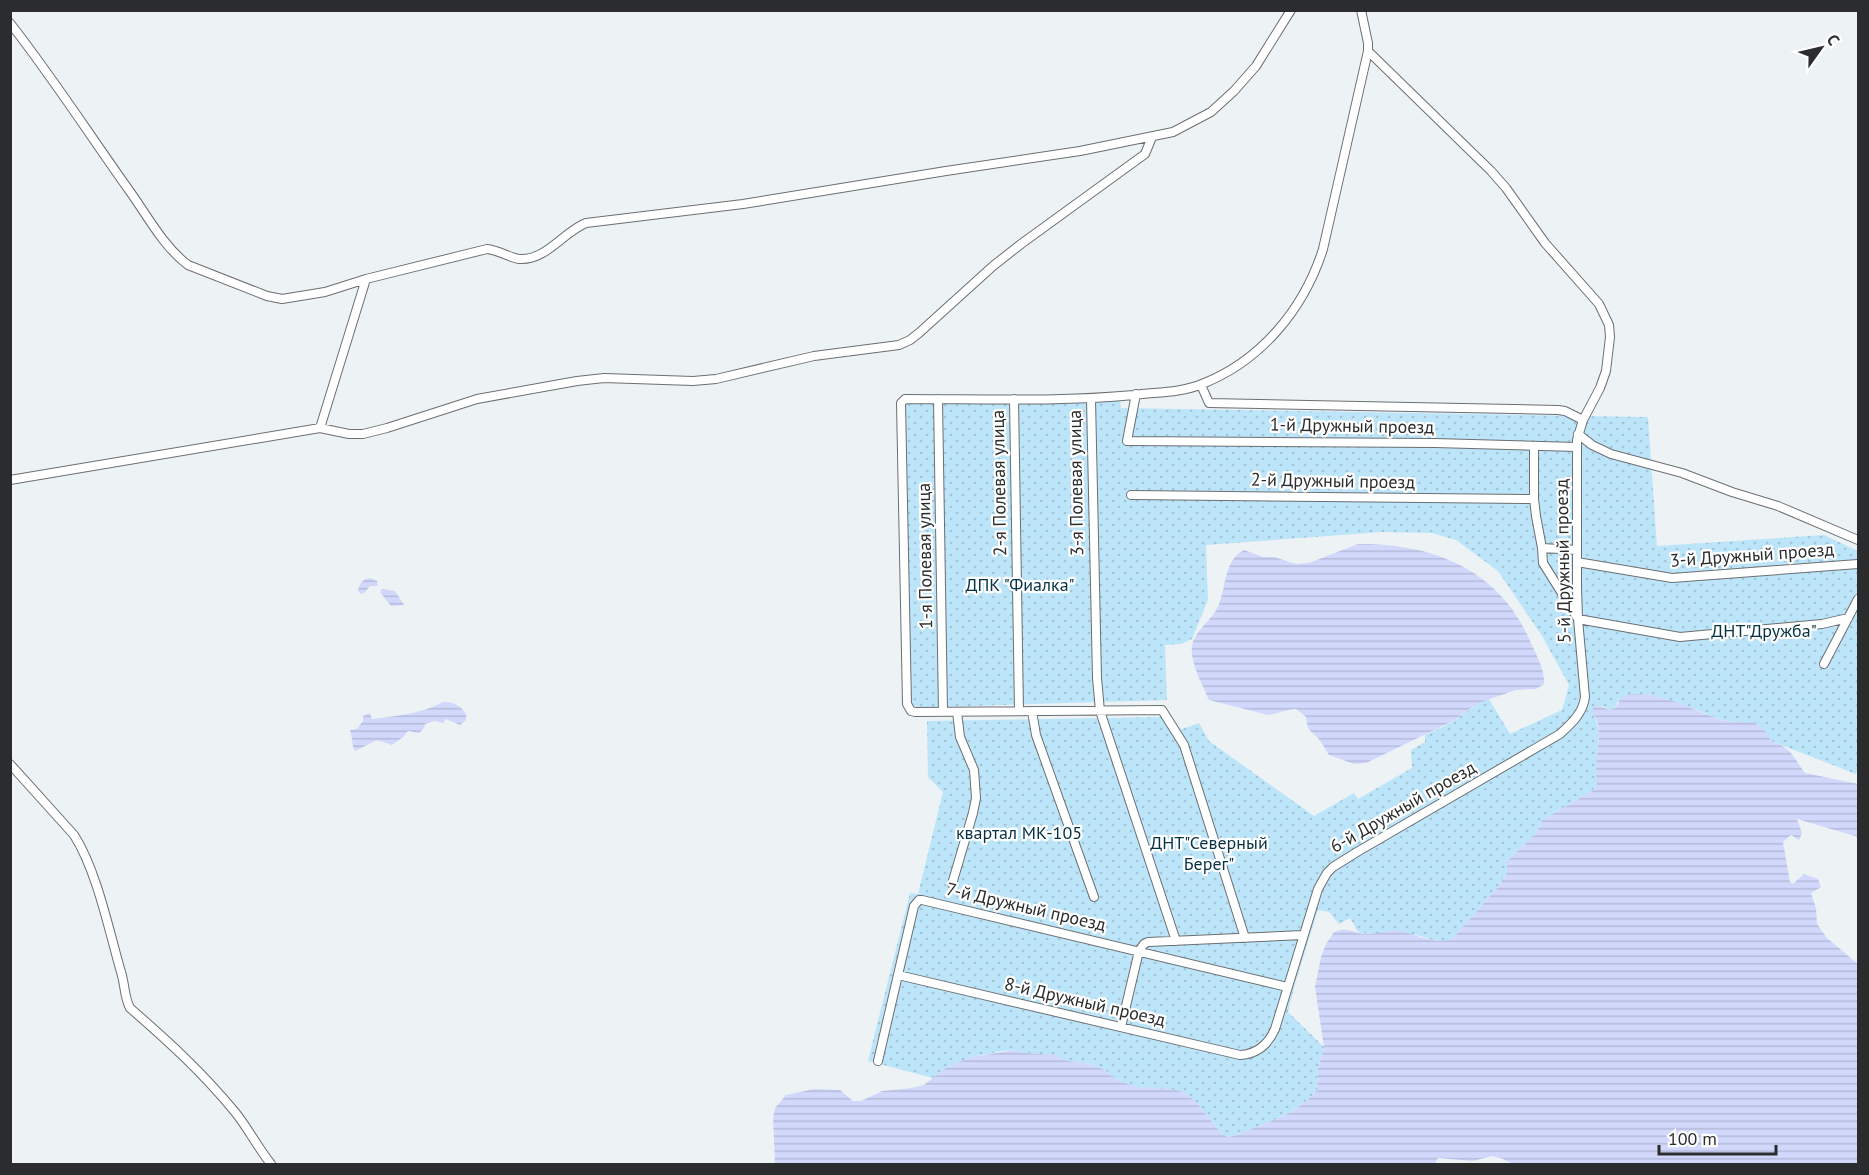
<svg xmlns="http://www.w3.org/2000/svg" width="1869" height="1175" viewBox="0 0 1869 1175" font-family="'PT Sans',sans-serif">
  <defs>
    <pattern id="garden-dots" width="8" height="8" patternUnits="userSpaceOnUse" patternTransform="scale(1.5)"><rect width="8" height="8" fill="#bde5fa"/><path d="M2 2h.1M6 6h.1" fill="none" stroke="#a3c5d7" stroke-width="1.8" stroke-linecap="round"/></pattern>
    <pattern id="water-rules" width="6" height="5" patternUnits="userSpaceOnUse" patternTransform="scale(1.5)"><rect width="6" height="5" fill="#d2d8fc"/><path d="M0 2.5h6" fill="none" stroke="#b4bad8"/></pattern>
  </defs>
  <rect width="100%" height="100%" fill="#edf2f5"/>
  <path fill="url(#garden-dots)" d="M903,395L1088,396L1120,400L1121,408L1648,417L1657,546L1824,535L1858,551V768L1856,774L1771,741L1767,733L1754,722H1734L1721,720L1695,709L1651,695L1617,702L1615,708L1610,710L1602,706L1594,716C1603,733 1596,747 1597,765C1597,772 1598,778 1597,785L1592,791L1542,820L1536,834L1507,861V872L1498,887L1453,938C1440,945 1429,938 1416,935C1398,931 1373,937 1358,932L1350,918L1339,924L1329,912L1318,910L1295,984L1288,1012L1324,1047L1318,1069L1317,1090C1297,1115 1262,1124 1234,1136L1228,1137L1222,1134L1195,1101L1183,1092L1137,1087L1122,1082L1110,1075L1105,1070L1091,1064L1067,1061L1055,1055L1024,1053L1015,1050L1003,1051L972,1057L947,1067L933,1078L868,1061L910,893L918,894L943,792L928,777L927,721L1162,717L1171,733L1199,723L1209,741L1314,816L1354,793L1358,799L1412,768L1411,750L1425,742V735C1435,730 1446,726 1455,720C1466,712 1476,704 1489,699L1510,734L1562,710L1569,685L1542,636L1498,571L1456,540L1432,533L1382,532L1206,545L1208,600L1192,639L1181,644L1165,645L1167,700L903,708L897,401Z"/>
  <path fill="url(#water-rules)" d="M1358,544C1431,543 1500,569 1530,641C1536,655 1545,669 1544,684L1536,689L1516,690L1484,701L1471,708L1453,721L1366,763L1354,764L1329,755C1326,751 1324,746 1321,742C1312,729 1308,735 1306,717L1296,709C1286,709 1278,714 1268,715L1209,700C1203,686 1190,662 1192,647C1193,633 1208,623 1215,612C1228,592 1221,562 1244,550L1263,557H1274L1296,564L1309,563Z
    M370,578L377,581L378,586H370L364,593L361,594L358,591C359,583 363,579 370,578Z
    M382,589L395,591L404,605L391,606L380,592Z
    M1630,694L1651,695L1676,702L1721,720L1734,722H1754L1767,733L1771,741C1793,749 1792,756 1805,773L1858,784V837L1797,819L1802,833L1799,840L1791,835L1783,842L1790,882L1793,884L1804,874L1818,879L1821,887L1811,893L1816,908L1817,924L1827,938L1858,964V1164H1513L1503,1159L1492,1156L1473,1161L1438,1158L1435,1164H775L773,1118L775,1108L786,1095L814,1089L840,1090L853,1101H861L882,1091L912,1088L924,1085L947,1067L972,1057L1015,1050L1024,1053L1055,1055L1067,1061L1091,1064L1105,1070L1110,1075L1122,1082L1137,1087L1172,1089L1183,1092L1195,1101L1222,1134L1228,1137L1234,1136C1261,1124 1298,1115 1317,1090L1318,1069L1324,1047L1315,987L1321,957L1326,944L1334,932C1350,926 1353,934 1366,934C1377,935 1387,929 1399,931C1416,934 1437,946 1453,938L1498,887L1507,872V861L1536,834L1542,820L1592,791L1597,785L1596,764L1599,737L1598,724L1592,710L1596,705L1610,710L1615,708L1622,697Z
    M443,702C454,702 460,705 466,714V720L460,725L446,719L443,723L435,721L425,724L424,728L419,733L408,731L403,737L392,745L377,740L355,751C351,744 353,738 350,730L357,729L363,721V716L370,713L372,719C395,716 422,714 443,702Z"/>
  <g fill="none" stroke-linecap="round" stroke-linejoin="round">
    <g stroke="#6b6f72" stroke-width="10">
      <path id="minor" d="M10,23C53,78 91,137 131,193C148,217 164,247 188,265L267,296L282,299L325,292L366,279
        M1201,385L1209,403L1558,410L1565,411L1583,420
        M1136,394L1127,441L1435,443L1577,447
        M938,399L943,712
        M1014,399L1019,711
        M1091,399L1097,678L1100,711L1176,941
        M320,428L366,279L487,249C498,250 508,257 519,259C546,261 563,232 586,223L743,204L946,171L1080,151L1173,132L1211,112L1234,91L1256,66L1291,10
        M1578,434L1592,445L1611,454L1682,473L1732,492L1778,506L1858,540
        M1534,446V499L1536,516L1542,548L1543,563L1578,619L1680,637L1822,624L1848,618
        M10,480L320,428L349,434H363L387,428L477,399L577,381L604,378L693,381L716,379L814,356L899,345L910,340L919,333L993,266L1021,244L1145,154L1152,137
        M1131,495L1534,499
        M1542,548L1577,550
        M1577,562L1672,578L1858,564
        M1824,664L1858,599
        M1032,711L1036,735L1094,897
        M10,764L74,835C97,871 109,931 121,972C125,984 124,997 130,1008C169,1042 202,1072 235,1112C248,1128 258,1148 271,1164
        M952,884L973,813L976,798L974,770L960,737L957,712
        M1245,938L1184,745L1162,710L915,712L911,711L907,704L901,403L905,399C982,399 1058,402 1134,395C1157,392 1180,393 1202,384C1261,361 1304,309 1323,249L1368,51V43L1361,10
        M898,975L1240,1055C1257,1054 1268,1045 1275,1029L1318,889L1327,873L1333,867L1357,852L1560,734C1572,723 1583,713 1585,697L1578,619L1577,588V440L1583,420L1600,388L1606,371L1610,337L1609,325L1599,304L1545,243L1506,188L1491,171L1368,51
        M1121,1027L1139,951L1144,944L1148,942L1303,935
        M878,1061L914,906L919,900H922L1287,987"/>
    </g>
    <use href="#minor" stroke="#fff" stroke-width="8"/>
  </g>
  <g text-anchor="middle" stroke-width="4.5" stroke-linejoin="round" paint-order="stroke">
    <g font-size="18" fill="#2a2c2d" stroke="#fff">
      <text transform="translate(1352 426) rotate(1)" y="6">1-й Дружный проезд</text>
      <text transform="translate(1333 481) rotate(1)" y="6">2-й Дружный проезд</text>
      <text transform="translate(999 483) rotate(-91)" y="6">2-я Полевая улица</text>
      <text transform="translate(1076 483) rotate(-91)" y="6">3-я Полевая улица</text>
      <text transform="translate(1752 555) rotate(-4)" y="6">3-й Дружный проезд</text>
      <text transform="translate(925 556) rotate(-91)" y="6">1-я Полевая улица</text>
      <text transform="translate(1563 561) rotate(-91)" y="6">5-й Дружный проезд</text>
      <text transform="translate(1403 807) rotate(-30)" y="6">6-й Дружный проезд</text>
      <text transform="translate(1026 907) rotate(13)" y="6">7-й Дружный проезд</text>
      <text transform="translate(1085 1002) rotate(13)" y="6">8-й Дружный проезд</text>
    </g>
    <g font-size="18" fill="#063245" stroke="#fff">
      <text x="1020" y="591">ДПК "Фиалка"</text>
      <text x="1764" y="637">ДНТ"Дружба"</text>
      <text x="1019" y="839">квартал МК-105</text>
      <text x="1209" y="849">ДНТ"Северный<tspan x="1209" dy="21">Берег"</tspan></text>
    </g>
  </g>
  <rect width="1869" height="1175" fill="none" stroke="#2a2c2d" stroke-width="24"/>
  <g transform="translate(1821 48) rotate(56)" stroke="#ffffff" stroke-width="4.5" paint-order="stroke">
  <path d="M0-4.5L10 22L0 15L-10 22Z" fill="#2a2c2d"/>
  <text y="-9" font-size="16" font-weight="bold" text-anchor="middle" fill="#2a2c2d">С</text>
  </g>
  <path d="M1659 1145v9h117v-9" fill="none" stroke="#2a2c2d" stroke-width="3"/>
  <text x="1668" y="1145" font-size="18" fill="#2a2c2d" stroke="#ffffff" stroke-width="4.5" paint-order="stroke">100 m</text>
</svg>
